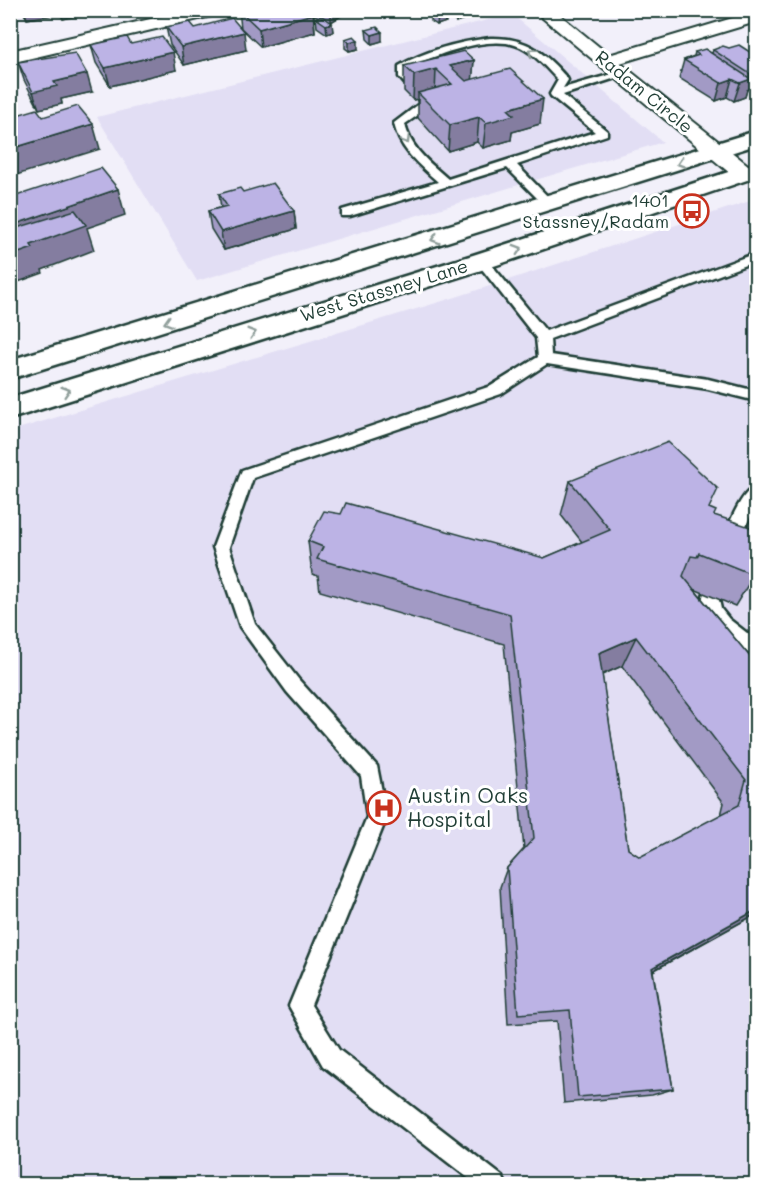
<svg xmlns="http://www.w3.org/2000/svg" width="767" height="1195" viewBox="0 0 767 1195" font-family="Mali,sans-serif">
  <rect width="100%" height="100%" fill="#f2f0fa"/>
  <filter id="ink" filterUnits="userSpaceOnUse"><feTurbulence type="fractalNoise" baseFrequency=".0167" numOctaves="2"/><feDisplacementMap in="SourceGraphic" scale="12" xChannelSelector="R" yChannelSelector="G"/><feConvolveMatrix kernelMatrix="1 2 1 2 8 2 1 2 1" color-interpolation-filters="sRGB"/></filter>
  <g filter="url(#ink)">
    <path fill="#e2def4" d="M512,14L663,142L197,281L97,117Z
      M756,199V1184H11V431L456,297Z"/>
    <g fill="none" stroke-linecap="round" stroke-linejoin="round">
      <g stroke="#1f3d34" stroke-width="5">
        <path id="lane" d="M490,38C526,37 543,51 567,78L568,80L563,88L623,71L628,74L563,95L607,131V135L517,165L553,202V206H545L507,168L350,216H342V210L438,182C419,165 399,149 394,123L419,104L418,96H426L430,103L424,111L405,124C410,148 430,163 448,179L595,132L551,96L550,94L558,80L555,77C544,65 531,50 515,45C488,36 442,53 416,64L408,69L409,76L419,88L418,90H410L399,77V66C427,50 458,42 490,38Z
          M756,253V261L550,339L551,355L708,379L756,391V401L708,389L547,364L501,394L253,478L229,547L255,624L299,680L377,766L387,817L311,1005L339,1050L502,1176L506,1184H476L323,1066L289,1006L367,817L361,776L287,692L240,627L213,547L242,470L491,386L538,357L536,338L478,264V258H486L546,331Z
          M756,486V504L736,547H724L722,542C728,527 741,491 756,486Z
          M711,589L717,591L721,609L729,619L756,640V656L750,654C733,641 692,618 705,591Z"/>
      </g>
      <g stroke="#1f3d34" stroke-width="4">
        <path id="street" d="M190,10H225L216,15L10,63V51Z
          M533,10H554L609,55L756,11V22L620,63L753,169L756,174L753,179H737Z"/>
      </g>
      <g stroke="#1f3d34" stroke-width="5">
        <path id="secondary" d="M756,131V145L10,379V360Z
          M756,163V177L491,267L10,419V398L473,255Z"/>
      </g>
      <use href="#lane" fill="#fff" fill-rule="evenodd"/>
      <use href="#street" fill="#fff" fill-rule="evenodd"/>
      <use href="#secondary" fill="#fff" fill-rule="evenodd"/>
    </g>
    <path fill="#a29ac5" stroke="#1f3d34" stroke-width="1.5" fill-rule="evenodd" d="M22,10H87L88,13L63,19L60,14L27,19Z
      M239,10H351L331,22L333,32L327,34L317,27L316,18L319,17L314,15L315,32L261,47L241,28Z
      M437,10H483V12L456,22L447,16L446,22L437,25L431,21V12Z
      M166,27L195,28L246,50L184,65L170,45Z
      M366,30L382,41L372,44L367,39Z
      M345,39L358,49L349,51L345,48Z
      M131,44L176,70L110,86L96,63L91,45Z
      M713,50L756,56L745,97L734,101L727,97L716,101L679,78L684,60L694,56L695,52L712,53Z
      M474,60L472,80L540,124L512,132L511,140L483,148L477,142L448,151L418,118V99L413,100L404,91V66Z
      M18,62L92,92L61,99L62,104L39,109L24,80Z
      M243,192L294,211L296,229L224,250L211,229L208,211L221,208L219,194Z
      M570,481L709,508L754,575L735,606L694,589L756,664V914L653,971L673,1089L652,1095L564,1103L557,1021L508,1024L500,887L507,868L524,849L504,644L320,591L318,576L312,574L308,541L544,558L582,542L561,515ZM622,666L724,803L721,815L640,857L628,849L602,675Z"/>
    <path fill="#847da0" stroke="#1f3d34" stroke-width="1.5" d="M10,10H12L16,23L10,24Z
      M24,10H59L60,14L27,19Z
      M60,10H87L88,13L63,19Z
      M331,10H351L331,22Z
      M457,10H483V12L456,22Z
      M447,13L446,22L437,25L438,16Z
      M313,14L315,32L261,47L259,29Z
      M332,23L333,32L327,34L326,25Z
      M244,32L246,50L184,65L181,47Z
      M382,32V41L372,44V35Z
      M358,40V49L349,51V42Z
      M173,52L176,70L110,86L105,68Z
      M474,60L472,84L451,90L450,66Z
      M436,69L435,94L418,93V99L413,100L414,75Z
      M756,71V85L747,90L745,97L734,101L740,83L748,80L750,74Z
      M87,74L92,92L61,99L62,104L39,109L33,92L54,82Z
      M732,79L727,97L716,101L721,83Z
      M10,86L17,103L10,105Z
      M543,99L540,124L512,132L511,140L483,148L486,123L508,109Z
      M479,117L477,142L448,151L450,125Z
      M93,124L100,149L10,177V149Z
      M118,189L125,215L87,228L94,250L42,270L43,273L10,285V226Z
      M294,211L296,229L224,250L221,232Z
      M636,637L622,666L587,681L599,653Z
      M756,910V914L634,981L652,968Z"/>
    <path fill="#bcb3e5" stroke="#1f3d34" stroke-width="1.5" fill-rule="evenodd" d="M239,10H309L313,14L259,29Z
      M437,10H443L447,13L438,16L431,12Z
      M322,16L332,23L326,25L316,18Z
      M232,18L244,32L181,47L166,27L190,22L195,28Z
      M377,27L382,32L372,35L366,30Z
      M354,36L358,40L349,42L345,39Z
      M127,37L131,44L162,37L173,52L105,68L91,45Z
      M739,45L756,56V71L750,74L713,50L723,46L729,48Z
      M705,49L751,79L740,83L732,79L721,83L684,60L699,55L695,52Z
      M464,51L474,60L450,66L466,81L510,69L543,99L508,109L514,115L486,123L479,117L450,125L418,93L452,84L436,69L414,75L404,66Z
      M75,53L87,74L54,82L57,86L33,92L18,62Z
      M78,106L93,124L10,149V117L37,109L43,117Z
      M101,168L118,189L10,226V198Z
      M273,183L294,211L221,232L208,211L227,206L219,194L240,188L243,192Z
      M75,210L86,225L31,245L33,248L10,256V230Z
      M668,442L718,489L709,508L716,511L714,515L756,529V569L754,575L699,553L697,557L691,556L683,576L756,664V910L652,968L673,1089L578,1097L570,1010L518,1014L507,868L534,838L510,614L317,559L323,547L308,541L324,511L341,514L346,503L544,558L610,530L570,481ZM636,637L746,780L739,805L640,857L628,849L599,653Z"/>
    <defs><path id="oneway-chevron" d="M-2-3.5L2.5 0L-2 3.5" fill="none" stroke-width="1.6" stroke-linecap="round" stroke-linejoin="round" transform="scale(1.5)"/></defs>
    <g stroke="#8f9e9a">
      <use href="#oneway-chevron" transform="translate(532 52) rotate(-142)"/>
      <use href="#oneway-chevron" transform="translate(406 140) rotate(59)"/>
      <use href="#oneway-chevron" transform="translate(681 163) rotate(162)"/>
      <use href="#oneway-chevron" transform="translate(435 239) rotate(163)"/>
      <use href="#oneway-chevron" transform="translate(518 249) rotate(-18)"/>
      <use href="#oneway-chevron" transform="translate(168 322) rotate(163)"/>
      <use href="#oneway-chevron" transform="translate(252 333) rotate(-17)"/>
      <use href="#oneway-chevron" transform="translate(66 391) rotate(-17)"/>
    </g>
  </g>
  <defs>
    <g id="bus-ring" transform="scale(1.725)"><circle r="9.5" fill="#fff" stroke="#c8321e" stroke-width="1.5"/><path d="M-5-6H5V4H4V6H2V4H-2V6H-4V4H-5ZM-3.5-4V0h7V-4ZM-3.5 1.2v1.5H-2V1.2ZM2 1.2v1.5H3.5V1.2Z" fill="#c8321e"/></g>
    <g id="hospital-ring" transform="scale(1.725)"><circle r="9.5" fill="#fff" stroke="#c8321e" stroke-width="1.5"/><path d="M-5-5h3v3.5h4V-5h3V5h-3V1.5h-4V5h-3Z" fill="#c8321e"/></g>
  </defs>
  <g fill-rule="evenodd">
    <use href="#bus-ring" x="692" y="211"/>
    <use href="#hospital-ring" x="384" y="808"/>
  </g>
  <g text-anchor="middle" stroke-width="6" stroke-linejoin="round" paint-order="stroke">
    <g font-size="18" fill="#1f3d34" stroke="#fff">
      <text transform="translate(644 92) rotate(39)" y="6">Radam Circle</text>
      <text transform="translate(384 291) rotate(-17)" y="6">West Stassney Lane</text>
    </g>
    <g font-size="18" fill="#1f3d34" stroke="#fff" text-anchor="end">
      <text x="669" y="207">1401<tspan x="669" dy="21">Stassney/Radam</tspan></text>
    </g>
    <g font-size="21" fill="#1f3d34" stroke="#fff" text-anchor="start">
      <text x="407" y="803">Austin Oaks<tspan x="407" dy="24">Hospital</tspan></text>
    </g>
  </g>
  <rect width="767" height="1195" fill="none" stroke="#fff" stroke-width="36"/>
  <rect x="18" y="18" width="731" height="1159" fill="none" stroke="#1f3d34" stroke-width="2" filter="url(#ink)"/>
</svg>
